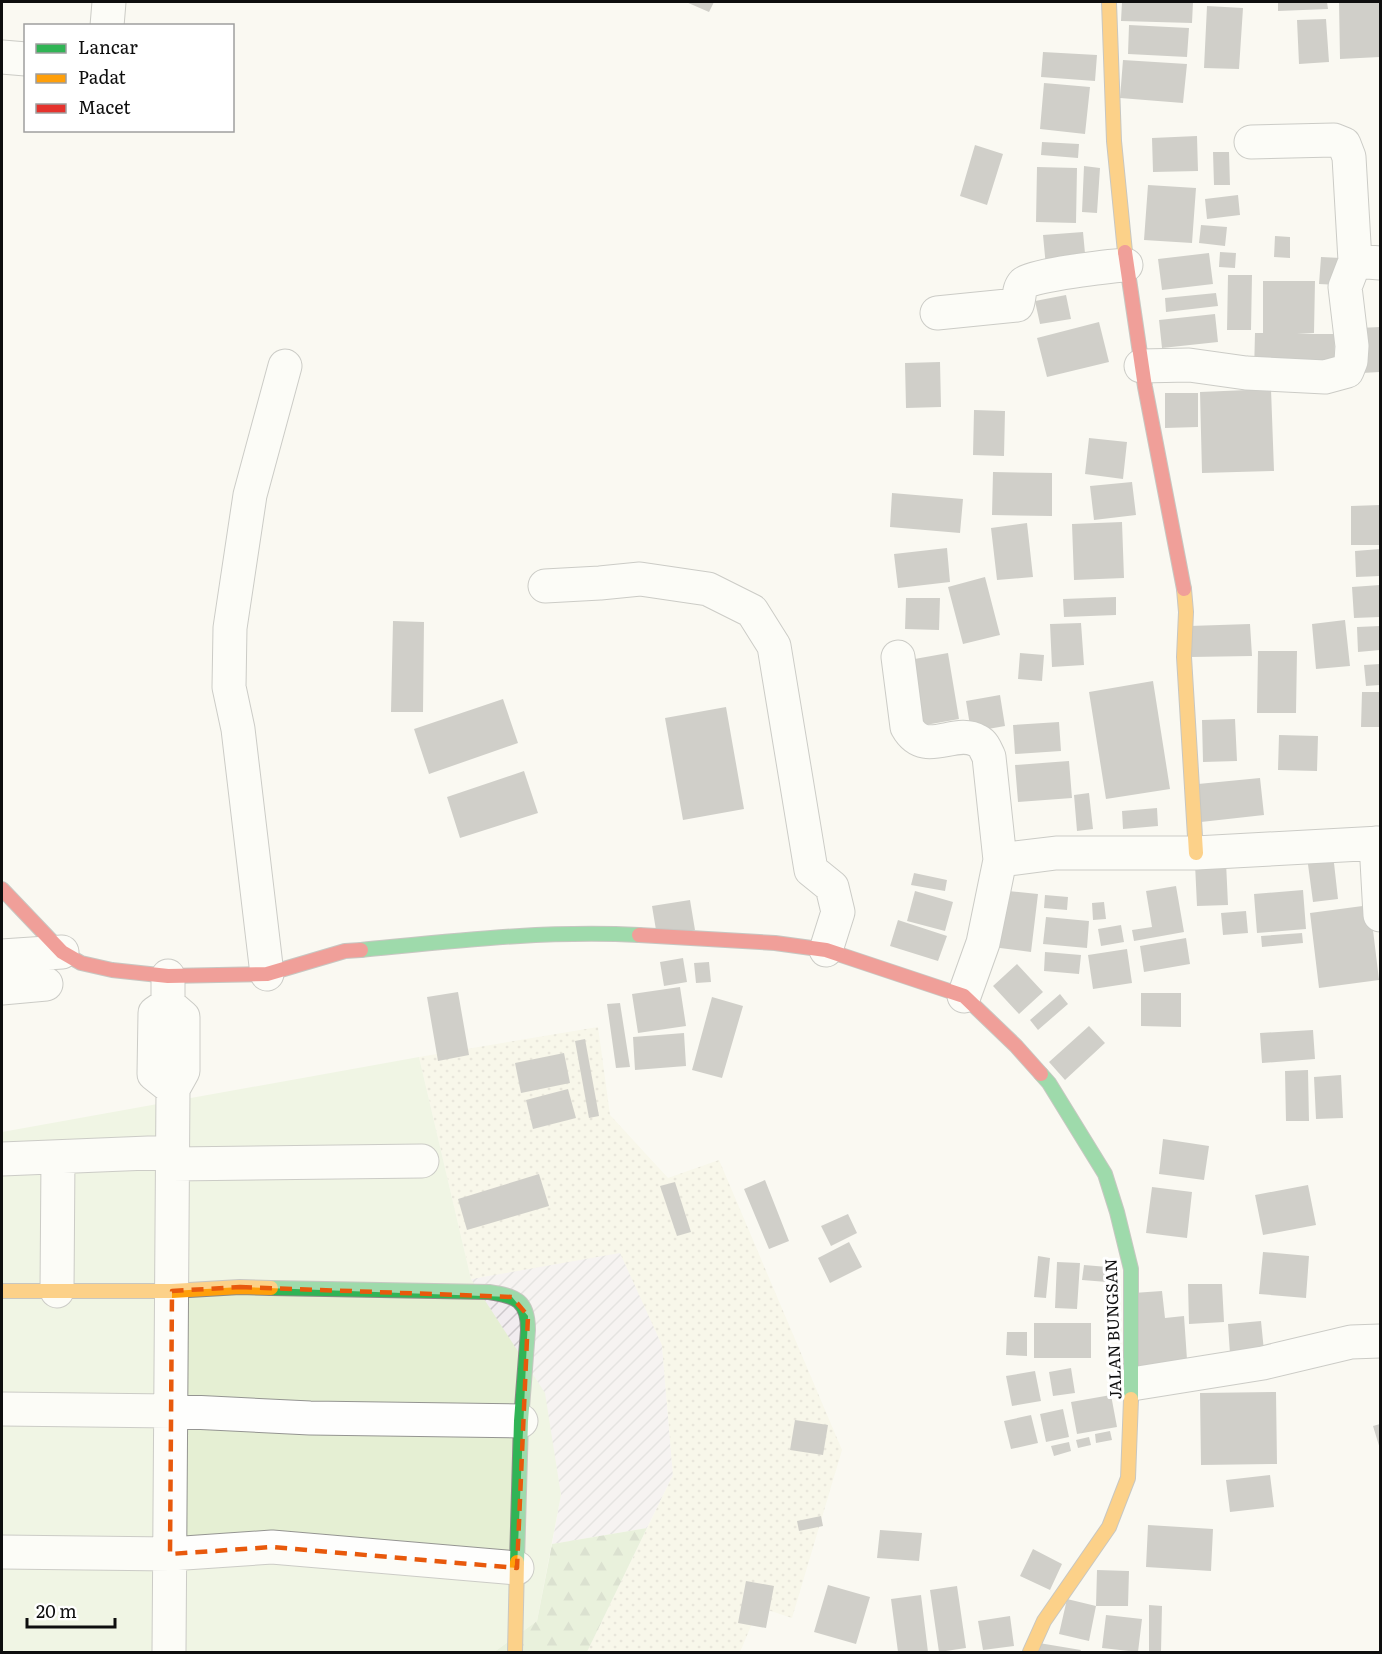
<svg xmlns="http://www.w3.org/2000/svg" width="1382" height="1654" viewBox="0 0 1382 1654" font-family="Literata,serif">
  <defs>
    <pattern id="industrial-furrows" width="10" height="10" patternUnits="userSpaceOnUse" patternTransform="scale(1.5)"><rect width="10" height="10" fill="#f1ecef"/><path d="M-1 1l2-2M0 10L10 0M9 11l2-2" fill="none" stroke="#cdc9cc"/></pattern>
    <pattern id="farmland-dots" width="8" height="8" patternUnits="userSpaceOnUse" patternTransform="scale(1.5)"><rect width="8" height="8" fill="#f6f3df"/><path d="M2 2h.1M6 6h.1" fill="none" stroke="#d2cfbe" stroke-width="1.8" stroke-linecap="round"/></pattern>
    <pattern id="forest-firs" width="22" height="20" patternUnits="userSpaceOnUse" patternTransform="scale(1.5)"><rect width="22" height="20" fill="#d6e6c2"/><path d="M5 1l3.5 6h-7zM16 11l3.5 6h-7z" fill="#b6c4a6"/></pattern>
  </defs>
  <rect width="100%" height="100%" fill="#faf9f2"/>
  <path fill="url(#industrial-furrows)" d="M621,1252L662,1345L673,1475L647,1528L552,1544L561,1494L471,1279Z"/>
  <path fill="url(#farmland-dots)" d="M598,1027L610,1115L668,1178L719,1160L842,1450L792,1618L759,1607L740,1652H587L673,1475L662,1345L620,1253L471,1279L419,1057Z"/>
  <path fill="#e5efd3" d="M419,1057L471,1279L545,1393L561,1495L537,1621L494,1652H2V1132Z"/>
  <path fill="url(#forest-firs)" d="M647,1528L587,1652H494L537,1621L552,1544Z"/>
  <path fill="#9e9c98" d="M686,2H714L709,12Z
    M1122,2H1193L1192,23L1121,21Z
    M1278,2H1327L1328,9L1278,11Z
    M1339,2H1379L1380,57L1340,59Z
    M1207,6L1243,8L1239,69L1204,68Z
    M1326,19L1329,62L1299,64L1297,20Z
    M1129,25L1189,28L1187,57L1128,54Z
    M1043,52L1097,55L1095,81L1041,77Z
    M1123,60L1187,64L1183,103L1120,98Z
    M1044,83L1090,87L1085,134L1040,129Z
    M1197,136L1198,171L1153,172L1152,138Z
    M1042,142L1079,144L1078,158L1041,155Z
    M975,145L1003,154L987,205L960,196Z
    M1213,152H1229L1230,185H1214Z
    M1084,166L1100,168L1097,213L1082,212Z
    M1037,167L1077,168L1076,223L1036,222Z
    M1148,185L1196,188L1192,243L1144,240Z
    M1238,195L1240,215L1207,219L1205,199Z
    M1201,225L1227,227L1225,246L1199,243Z
    M1083,232L1086,264L1046,267L1043,235Z
    M1275,236L1290,237V258L1274,257Z
    M1220,252L1236,253L1235,268L1219,267Z
    M1209,253L1213,284L1162,290L1158,259Z
    M1321,257L1341,258L1339,285L1319,284Z
    M1228,275H1252L1251,330H1227Z
    M1263,281H1315L1314,333L1297,334H1335L1334,373L1254,372L1255,333H1263Z
    M1216,293L1218,306L1166,312L1165,298Z
    M1066,295L1071,319L1040,324L1035,301Z
    M1215,314L1218,342L1162,348L1159,320Z
    M1099,322L1109,362L1047,377L1037,338Z
    M1380,327V372L1362,373L1359,328Z
    M940,362L941,407L906,408L905,363Z
    M1271,389L1274,471L1202,473L1200,392Z
    M1165,393H1198V427L1165,428Z
    M974,410L1005,411L1004,456L973,455Z
    M1089,438L1127,442L1123,479L1085,474Z
    M993,472L1052,473V516L992,515Z
    M1132,482L1136,515L1094,520L1090,486Z
    M892,493L963,499L960,533L890,527Z
    M1380,505V545H1351V506Z
    M1122,522L1124,578L1074,580L1072,524Z
    M1027,523L1033,577L997,580L991,528Z
    M947,548L950,582L898,588L894,554Z
    M1380,549V576L1356,577L1355,551Z
    M985,577L1000,635L963,644L948,587Z
    M1380,585V617L1354,618L1352,587Z
    M1116,597V615L1064,617L1063,599Z
    M906,598H940L939,630L905,629Z
    M1345,620L1350,666L1316,669L1312,624Z
    M393,621L424,622L423,712H391Z
    M1081,623L1084,665L1052,667L1050,624Z
    M1250,624L1252,656L1191,657L1189,626Z
    M1380,626V650L1358,652L1357,627Z
    M1258,651H1297L1296,713H1257Z
    M948,653L959,719L920,726L909,660Z
    M1020,653L1044,655L1042,681L1018,679Z
    M1380,664V685L1366,686L1364,665Z
    M1153,681L1170,789L1106,799L1089,692Z
    M1362,692H1380V727H1361Z
    M1000,695L1005,726L971,732L966,701Z
    M503,699L518,743L429,774L414,729Z
    M726,707L744,809L683,820L665,718Z
    M1235,719L1237,761L1203,762L1202,720Z
    M1059,722L1061,751L1015,754L1013,725Z
    M1279,735L1318,736L1317,771L1278,770Z
    M1069,761L1072,798L1018,802L1015,765Z
    M524,771L538,813L460,838L447,797Z
    M1260,778L1264,815L1201,822L1198,784Z
    M1089,793L1093,829L1077,831L1074,795Z
    M1157,808L1158,826L1123,829L1122,811Z
    M1333,854L1338,899L1313,902L1307,857Z
    M1226,862L1228,905L1197,906L1195,864Z
    M914,873L947,880L945,891L911,885Z
    M1176,886L1184,932L1134,941L1132,930L1152,927L1146,891Z
    M998,890L1038,894L1031,952L992,947Z
    M1303,890L1306,929L1257,933L1254,894Z
    M915,891L953,902L945,931L907,921Z
    M1045,895L1068,897L1067,910L1044,908Z
    M690,900L695,930L657,936L652,906Z
    M1104,902L1106,919L1093,920L1092,903Z
    M1370,905L1379,980L1319,988L1310,913Z
    M1246,911L1248,933L1223,935L1221,913Z
    M1046,917L1089,921L1087,948L1043,944Z
    M898,920L947,936L938,961L890,946Z
    M1121,925L1124,942L1101,946L1098,929Z
    M1302,933L1303,943L1262,947L1261,936Z
    M1186,938L1190,964L1144,972L1140,946Z
    M1127,949L1132,983L1093,989L1088,955Z
    M1045,952L1081,955L1079,974L1044,971Z
    M683,958L687,982L664,986L660,962Z
    M709,962L711,982L696,983L694,963Z
    M1017,964L1043,992L1019,1014L993,986Z
    M680,987L686,1026L638,1033L632,994Z
    M458,992L469,1055L438,1061L427,997Z
    M1141,993H1181V1027L1141,1026Z
    M1060,994L1068,1004L1038,1030L1030,1020Z
    M712,997L743,1006L722,1078L692,1070Z
    M620,1003L630,1067L616,1068L607,1004Z
    M1089,1026L1105,1043L1065,1080L1049,1062Z
    M1313,1030L1315,1059L1262,1063L1260,1033Z
    M684,1033L686,1066L635,1070L633,1037Z
    M585,1039L599,1116L589,1118L575,1041Z
    M564,1053L570,1083L521,1093L515,1063Z
    M1308,1070L1309,1121H1286L1285,1071Z
    M1341,1075L1343,1118L1316,1119L1314,1077Z
    M568,1089L576,1118L533,1129L526,1100Z
    M1163,1139L1209,1146L1204,1180L1159,1174Z
    M539,1174L549,1206L467,1230L458,1199Z
    M765,1180L789,1241L769,1249L744,1189Z
    M675,1182L691,1232L677,1236L660,1186Z
    M1308,1185L1316,1225L1263,1235L1255,1195Z
    M1152,1187L1192,1192L1187,1238L1146,1233Z
    M848,1214L857,1233L831,1246L821,1226Z
    M849,1242L862,1267L830,1283L818,1258Z
    M1263,1252L1309,1256L1306,1298L1259,1294Z
    M1038,1256L1050,1258L1046,1298L1034,1297Z
    M1057,1262L1080,1263L1077,1309L1055,1308Z
    M1084,1265L1108,1267L1107,1282L1082,1280Z
    M1188,1284H1222L1224,1322L1189,1324Z
    M1162,1291L1165,1318L1184,1316L1188,1374L1139,1377L1133,1293Z
    M1261,1321L1264,1351L1230,1354L1228,1324Z
    M1034,1323H1091V1358H1034Z
    M1007,1332H1027V1356L1006,1355Z
    M1071,1368L1075,1393L1053,1396L1049,1372Z
    M1035,1371L1041,1401L1012,1406L1006,1376Z
    M1276,1392L1277,1464L1201,1465L1200,1393Z
    M1111,1395L1117,1427L1077,1434L1071,1402Z
    M1063,1409L1069,1437L1046,1442L1040,1414Z
    M1031,1415L1038,1443L1011,1449L1004,1421Z
    M795,1420L828,1425L823,1455L790,1450Z
    M1380,1424V1449L1373,1426Z
    M1110,1431L1112,1440L1096,1443L1095,1434Z
    M1089,1437L1091,1445L1078,1448L1076,1440Z
    M1069,1442L1071,1451L1054,1456L1051,1446Z
    M1270,1475L1274,1507L1230,1512L1226,1480Z
    M821,1516L823,1526L799,1531L797,1521Z
    M1148,1525L1213,1529L1211,1571L1146,1567Z
    M880,1530L922,1533L919,1561L877,1558Z
    M1033,1549L1062,1564L1050,1590L1020,1576Z
    M1097,1570L1129,1571L1128,1606H1096Z
    M746,1581L774,1586L766,1628L738,1623Z
    M828,1585L870,1597L856,1644L814,1632Z
    M957,1586L966,1648L939,1652L930,1590Z
    M921,1595L928,1652H898L891,1599Z
    M1067,1599L1096,1606L1089,1641L1059,1634Z
    M1149,1605L1162,1606L1161,1652H1149Z
    M1106,1615L1142,1619L1138,1652L1102,1648Z
    M1010,1616L1014,1646L983,1650L978,1621Z
    M1039,1643L1081,1650L1080,1652H1037Z"/>
  <g fill="none" stroke-linecap="round" stroke-linejoin="round">
    <g stroke="#949491" stroke-width="35">
      <path id="street" d="M107,26L109,2
        M2,57L26,59
        M1251,142L1334,140L1344,144L1349,157L1355,261
        M937,313L1017,305C1020,298 1018,289 1024,283C1033,275 1110,266 1126,265
        M1141,366L1189,365L1246,373L1325,377L1347,371L1351,361L1352,346L1345,287L1355,261L1380,263
        M545,586L600,583L640,579L708,589L752,611L774,646L811,870L832,887L838,912L826,950
        M898,657L907,727C925,759 955,727 978,741C984,744 986,751 989,757L1000,860
        M1376,843L1380,915
        M2,956L62,952
        M267,974L238,729L229,687L230,628L250,495L285,366
        M168,976V1004L183,1017V1071L173,1089L169,1652
        M2,988L46,984
        M964,996L983,943L1000,860L1056,853H1196L1380,843
        M168,1004L155,1013L154,1074L173,1089
        M2,1159L173,1152
        M173,1164L422,1161
        M57,1291L58,1157
        M1132,1384L1263,1363L1351,1342L1380,1341
        M2,1409L171,1411L310,1418L521,1421
        M2,1552L170,1554L272,1547L517,1568"/>
    </g>
    <g stroke="#8b8a87" stroke-width="16">
      <path id="fast" d="M361,950C454,941 546,930 639,935
        M1041,1074L1049,1083L1105,1174L1117,1212L1131,1269V1399
        M271,1288L489,1292C516,1296 528,1300 528,1330L521,1421L517,1562"/>
    </g>
    <g stroke="#8b8a87" stroke-width="16">
      <path id="slow" d="M1109,2L1114,141L1125,252
        M1184,589L1186,612L1184,657L1196,853
        M2,1291H172L240,1287L271,1288
        M515,1652L517,1562
        M1030,1652L1044,1621L1109,1527L1128,1478L1131,1399"/>
    </g>
    <g stroke="#8b8a87" stroke-width="16">
      <path id="jam" d="M1125,252L1145,387L1184,589
        M2,889L62,952L81,963L112,970L168,976L267,974L345,951L361,950
        M639,935L775,943L826,950L964,996L1016,1046L1041,1074"/>
    </g>
    <use href="#street" stroke="#fefefd" stroke-width="33"/>
    <use href="#fast" stroke="#30b455" stroke-width="14"/>
    <use href="#slow" stroke="#ff9f0a" stroke-width="14"/>
    <use href="#jam" stroke="#e5322d" stroke-width="14"/>
  </g>
  <path d="M0 0H1382V1654H0ZM240,1287L512,1297L528,1316L517,1568L272,1547L170,1554L172,1291Z" fill="#faf9f2" fill-opacity=".55" fill-rule="evenodd"/>
  <path fill="none" stroke="#e8590c" stroke-width="4.5" stroke-dasharray="12 8" stroke-linejoin="round" d="M240,1287L512,1297L528,1316L517,1568L272,1547L170,1554L172,1291Z"/>
  <g text-anchor="middle" stroke-width="6" stroke-linejoin="round" paint-order="stroke">
    <g font-size="16" fill="#0e0e0e" stroke="#fff">
      <text transform="translate(1113 1329) rotate(-92)" y="6">JALAN BUNGSAN</text>
    </g>
  </g>
  <rect width="1382" height="1654" fill="none" stroke="#0e0e0e" stroke-width="6"/>
  <rect x="24" y="24" width="210" height="108" fill="#ffffff" stroke="#9f9f9f" stroke-width="1.5"/>
  <rect x="36" y="44" width="30" height="9" fill="#30b455" stroke="#9f9f9f" stroke-width="1.5"/>
  <text x="78" y="54" font-size="18" fill="#0e0e0e">Lancar</text>
  <rect x="36" y="74" width="30" height="9" fill="#ff9f0a" stroke="#9f9f9f" stroke-width="1.5"/>
  <text x="78" y="84" font-size="18" fill="#0e0e0e">Padat</text>
  <rect x="36" y="104" width="30" height="9" fill="#e5322d" stroke="#9f9f9f" stroke-width="1.5"/>
  <text x="78" y="114" font-size="18" fill="#0e0e0e">Macet</text>
  <path d="M27 1618v9h88v-9" fill="none" stroke="#0e0e0e" stroke-width="3"/>
  <text x="36" y="1618" font-size="18" fill="#0e0e0e" stroke="#ffffff" stroke-width="4.5" paint-order="stroke">20 m</text>
</svg>
